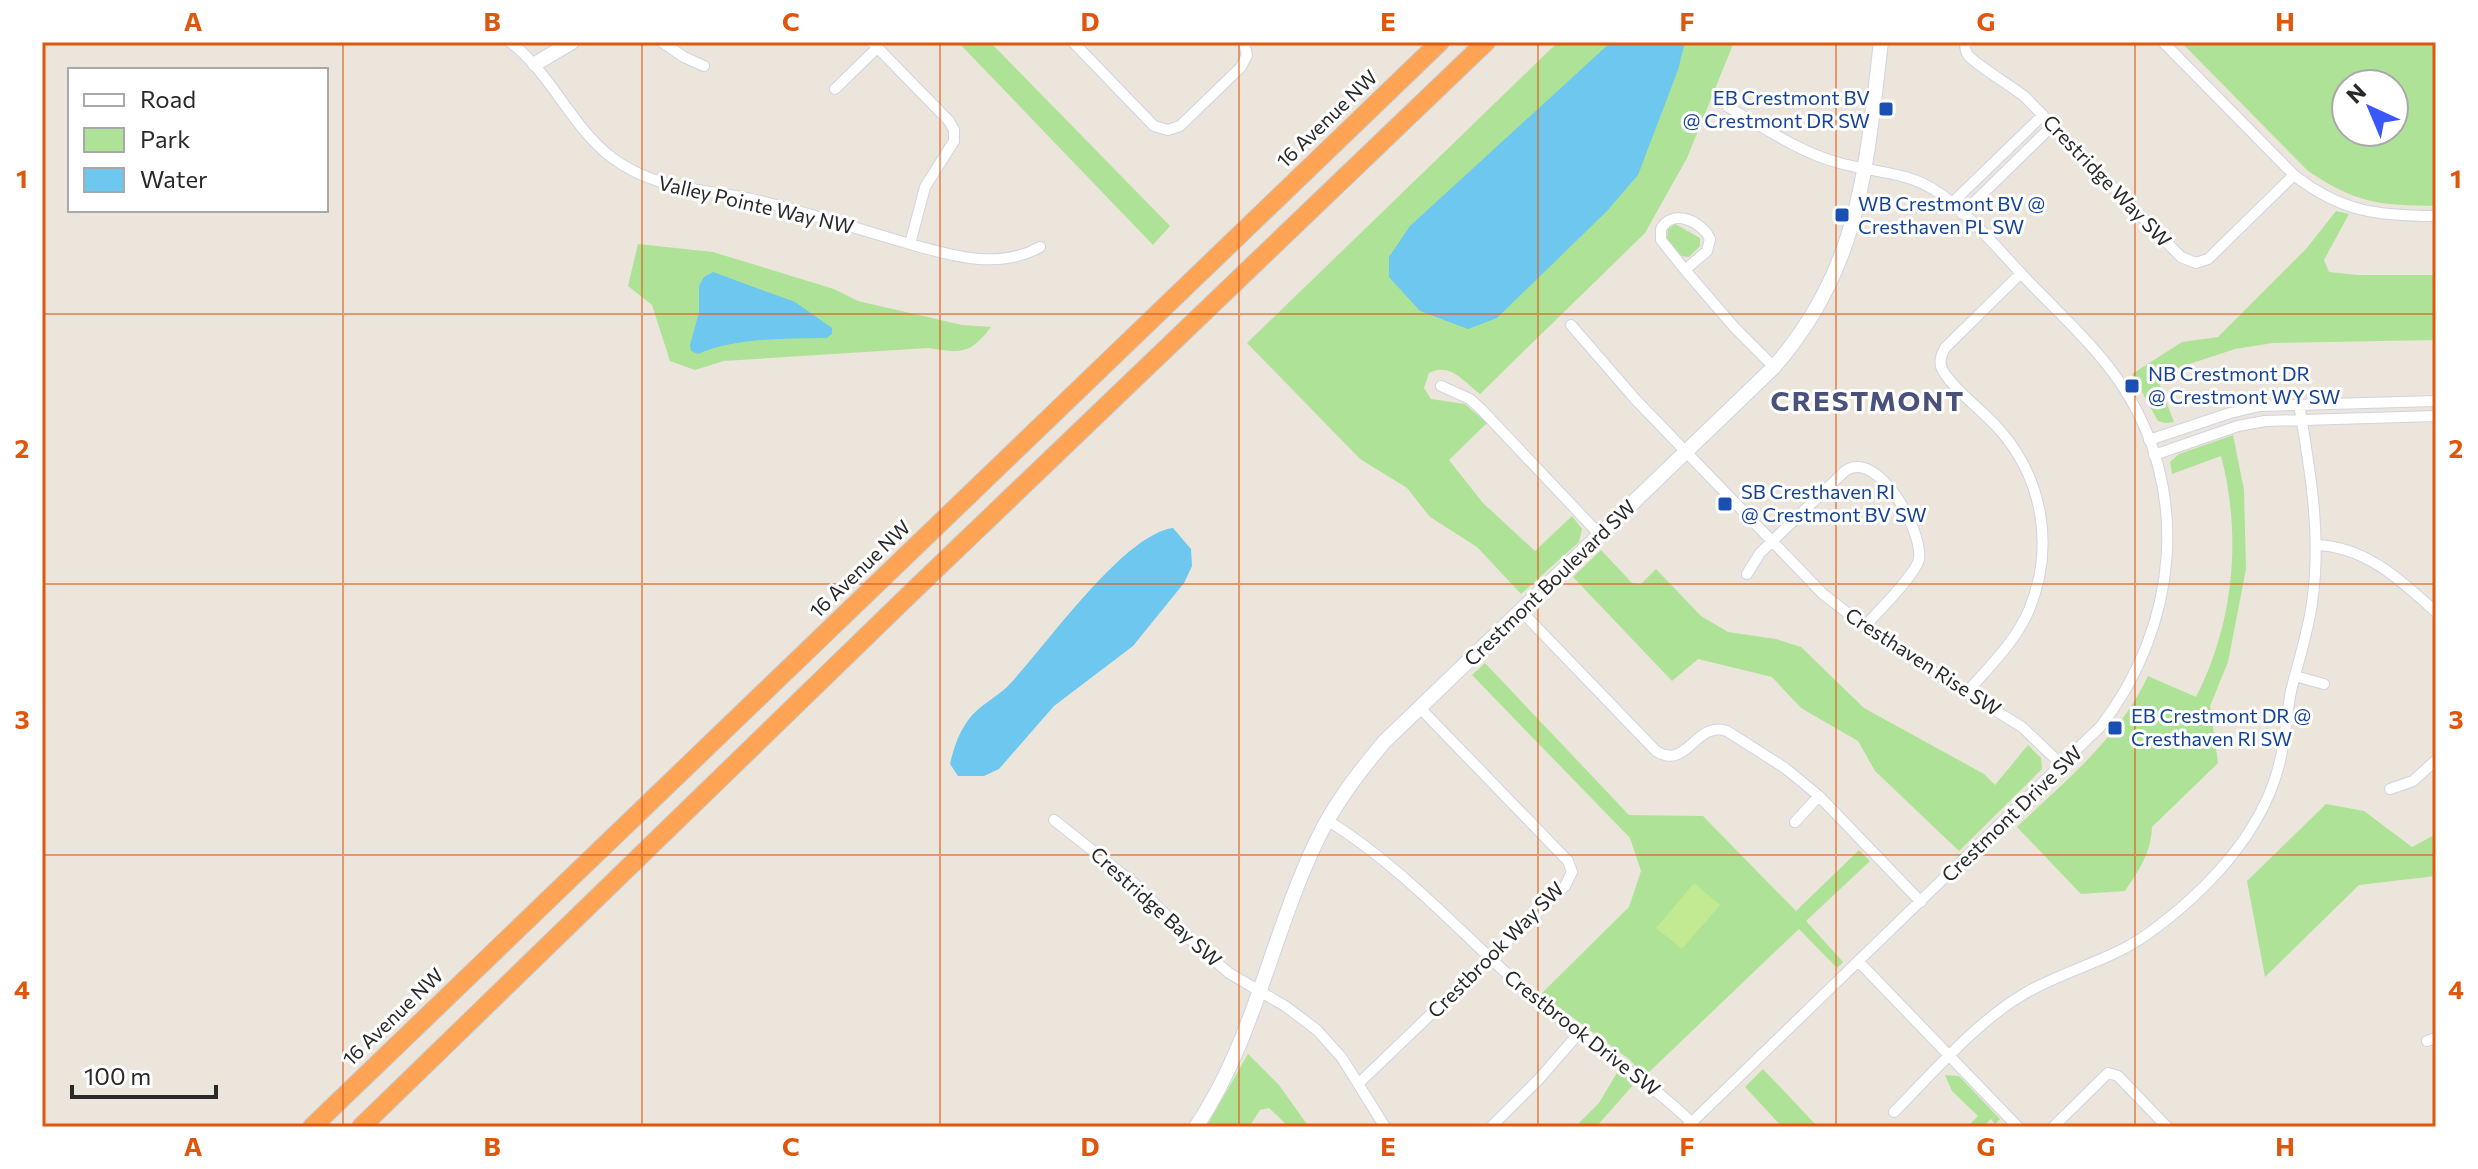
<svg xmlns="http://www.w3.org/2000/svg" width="2478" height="1169" viewBox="0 0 2478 1169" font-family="Commissioner,sans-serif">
  <rect width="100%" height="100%" fill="#ece5db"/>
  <path fill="#aee397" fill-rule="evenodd" d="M958,42H990L1170,226L1153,245Z
    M1558,42H1734L1687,158L1645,233L1480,394C1463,381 1450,362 1429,373L1424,388L1431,399L1465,404L1487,423L1449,460L1483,503L1535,551L1572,516L1582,529L1579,542L1521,594L1477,547L1430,517L1407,488L1360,459L1247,343Z
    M2181,42H2436V206C2378,205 2358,204 2308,171ZM2346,84H2394V132H2346Z
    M2336,211L2349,214L2324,260L2329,272L2358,275H2436V340L2273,343L2235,349L2156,375L2174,422L2165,423L2158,421L2132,374L2182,342L2218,337L2306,249Z
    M1675,224L1700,238V246L1689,257L1681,256L1667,238L1668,229Z
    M638,244L713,252L834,289L858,301L962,325L991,327C970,355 961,353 928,348L724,361L695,370L670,361L652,305L628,286Z
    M2233,435L2244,490L2246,569L2228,662L2210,706L2218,763L2152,827C2151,853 2139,870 2125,891L2081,894L2017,827C2065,781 2119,738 2148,676L2196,697C2234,623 2242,536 2221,456L2172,474L2170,462L2179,454Z
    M1601,550L1632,583L1641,584L1656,569L1701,616L1728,632L1776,639L1801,647L1864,708L1984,774L1995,785L2028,745L2041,758L2042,769L1959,851L1875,771L1858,741L1801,708L1772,677L1698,659L1672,681L1573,577Z
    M1485,663L1629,815L1703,816L1796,911L1859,850L1870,861L1806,921L1843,962L1837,968L1799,929L1648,1073L1640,1071L1629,1059L1541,994L1629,907L1641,871L1630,838L1472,675Z
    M2326,804L2364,811L2412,847L2436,834V876L2359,885L2265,977L2247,881Z
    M1248,1054L1279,1085L1309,1127H1289L1269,1108L1260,1110L1249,1127H1206Z
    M1763,1069L1817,1126L1818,1127H1782L1745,1087Z
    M1618,1071L1623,1072L1634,1084L1596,1127H1575L1599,1103Z
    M1945,1075L1959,1076L2000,1119L1995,1124L1991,1119L1982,1127H1967L1978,1116L1952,1091Z"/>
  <path fill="#c2ea93" d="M1694,883L1720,905L1682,949L1656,928Z"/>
  <path fill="#6dc7ee" d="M1611,42H1685L1678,70L1638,175L1607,211L1497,318L1468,329L1420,311L1389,277V257L1410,226Z
    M713,272L795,302L832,328V334L827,338C785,339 737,337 698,354L691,351L690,345L699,312V286L704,277Z
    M1173,528L1191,549L1192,566L1184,583L1133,646L1054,706L999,769L984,776H958L950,764C954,747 959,732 969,719C979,706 995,698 1007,687C1045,648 1122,535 1173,528Z"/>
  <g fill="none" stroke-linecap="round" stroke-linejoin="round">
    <g stroke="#d0d3e2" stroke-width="12">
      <path id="street" d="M510,42C552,74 570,125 611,157C658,192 703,188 756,200C808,213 859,229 910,244L925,187L954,141V130L949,121L872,42
        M662,42L684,57L704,66
        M1073,42L1154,126L1168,130L1180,126L1241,67L1247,55L1244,42
        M1965,42C1965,47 1965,51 1968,55C1973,63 2013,87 2024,96L2181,257L2196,263L2208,259L2294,175L2163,42
        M835,89L878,47
        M2294,175C2341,212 2378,216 2436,216
        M1952,203L2043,115
        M1962,214L2053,125
        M910,244C952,256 999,270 1040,247
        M1685,270L1707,251L1710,239C1702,221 1672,208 1661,229V240L1685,270L1735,328L1774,367
        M1571,325L1636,400L1823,594L1885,642L2022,727L2063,766
        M1441,386L1470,399L1481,409L1600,535
        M2149,440L2230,413L2260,406L2436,401
        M2154,455L2238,426L2265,421L2436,416
        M2316,545C2367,547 2400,580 2436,612
        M1747,574L1760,553L1845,471C1878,448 1923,531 1919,559C1917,573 1876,614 1864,627
        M1521,611L1656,751C1687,771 1696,720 1727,731L1785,768L1819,796L1921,902
        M2295,676L2324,684
        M1967,692C1989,667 2016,641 2029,610C2055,547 2043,478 1998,428C1982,410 1955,391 1943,371C1938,363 1941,355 1945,348L2021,273
        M2390,789L2413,781L2436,760
        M1054,820L1136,885L1195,944L1229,973L1285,1006L1317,1030L1342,1058L1385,1127
        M1327,820C1406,869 1466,939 1536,1000C1587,1044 1646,1077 1694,1125
        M1795,822L1819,796
        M1859,962L2018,1127
        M2427,1041L2436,1038
        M1359,1083L1565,886L1572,872L1568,861L1420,708
        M1894,1112C1933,1073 1976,1022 2024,994C2064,970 2111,961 2149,933C2204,893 2259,837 2278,769C2285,744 2286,717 2291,691C2298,662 2308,633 2312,603C2322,535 2310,470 2299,404
        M1491,1127L1539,1079L1579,1033
        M1687,1127L2101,726C2178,626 2193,489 2119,381C2094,345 2060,314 2029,282C2004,256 1969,213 1939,193C1907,170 1871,173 1836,162C1797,151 1762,126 1728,107
        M2053,1127L2108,1073L2118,1076L2167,1127"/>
    </g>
    <g stroke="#d0d3e2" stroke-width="16">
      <path id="secondary" d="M535,64L572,42
        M1196,1127C1255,1039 1272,932 1318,838C1335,803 1359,772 1384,742L1774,367C1861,267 1866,167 1881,42"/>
    </g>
    <g stroke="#c7c7c7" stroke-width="20">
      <path id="highway" d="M312,1127L1440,42
        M361,1127L912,592L1486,42"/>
    </g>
    <use href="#street" stroke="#fff" stroke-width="10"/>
    <use href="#secondary" stroke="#fff" stroke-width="14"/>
    <use href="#highway" stroke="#fea454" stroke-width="18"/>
  </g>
  <path fill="none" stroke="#de570d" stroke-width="2" stroke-opacity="0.55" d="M343,42V1127M642,42V1127M940,42V1127M1239,42V1127M1538,42V1127M1836,42V1127M2135,42V1127M42,314H2436M42,584H2436M42,855H2436"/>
  <g fill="#1a4fb4" stroke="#fff" stroke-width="3">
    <rect x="1878" y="101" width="16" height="16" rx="4"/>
    <rect x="1834" y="207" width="16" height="16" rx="4"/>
    <rect x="2124" y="378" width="16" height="16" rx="4"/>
    <rect x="1717" y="496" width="16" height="16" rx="4"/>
    <rect x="2107" y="720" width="16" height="16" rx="4"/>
  </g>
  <g text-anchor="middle" stroke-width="6" stroke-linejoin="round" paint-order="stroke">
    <g font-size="20" fill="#164399" stroke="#fff" text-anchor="start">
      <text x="1870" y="105" text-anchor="end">EB Crestmont BV<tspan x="1870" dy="23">@ Crestmont DR SW</tspan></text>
      <text x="1858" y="211">WB Crestmont BV @<tspan x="1858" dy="23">Cresthaven PL SW</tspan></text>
      <text x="2148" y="381">NB Crestmont DR<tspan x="2148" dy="23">@ Crestmont WY SW</tspan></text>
      <text x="1741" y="499">SB Cresthaven RI<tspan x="1741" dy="23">@ Crestmont BV SW</tspan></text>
      <text x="2131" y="723">EB Crestmont DR @<tspan x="2131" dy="23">Cresthaven RI SW</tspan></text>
    </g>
    <g font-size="20" fill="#292929" stroke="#fff">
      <text transform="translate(1327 119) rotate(-44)" y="7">16 Avenue NW</text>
      <text transform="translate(2107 181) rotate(46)" y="7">Crestridge Way SW</text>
      <text transform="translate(756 205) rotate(13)" y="7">Valley Pointe Way NW</text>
      <text transform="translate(860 569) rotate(-44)" y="7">16 Avenue NW</text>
      <text transform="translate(1550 583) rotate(-44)" y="7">Crestmont Boulevard SW</text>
      <text transform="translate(1923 662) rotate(33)" y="7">Cresthaven Rise SW</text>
      <text transform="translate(2012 814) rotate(-44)" y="7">Crestmont Drive SW</text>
      <text transform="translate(1156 907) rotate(42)" y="7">Crestridge Bay SW</text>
      <text transform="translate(1496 950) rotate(-45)" y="7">Crestbrook Way SW</text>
      <text transform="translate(393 1017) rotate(-44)" y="7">16 Avenue NW</text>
      <text transform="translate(1582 1033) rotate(38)" y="7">Crestbrook Drive SW</text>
    </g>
    <g font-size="28" font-weight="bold" letter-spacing="2" fill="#4a517a" stroke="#fff">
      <text x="1868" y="411">CRESTMONT</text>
    </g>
  </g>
  <rect width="2478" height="1169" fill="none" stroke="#ffffff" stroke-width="88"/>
  <rect x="68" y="68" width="260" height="144" fill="#ffffff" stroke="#a9a9a9" stroke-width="2"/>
  <rect x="84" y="94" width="40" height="12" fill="#ffffff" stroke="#a9a9a9" stroke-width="2"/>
  <text x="140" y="108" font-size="24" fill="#292929">Road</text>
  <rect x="84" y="128" width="40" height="24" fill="#aee397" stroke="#a9a9a9" stroke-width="2"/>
  <text x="140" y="148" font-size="24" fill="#292929">Park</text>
  <rect x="84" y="168" width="40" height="24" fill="#6dc7ee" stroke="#a9a9a9" stroke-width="2"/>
  <text x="140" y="188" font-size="24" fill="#292929">Water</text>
  <g transform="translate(2370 108) rotate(316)"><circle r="38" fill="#ffffff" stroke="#a9a9a9" stroke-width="2"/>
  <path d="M0-6L14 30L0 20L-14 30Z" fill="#3a57fa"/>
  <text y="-12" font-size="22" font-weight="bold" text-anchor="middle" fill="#292929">N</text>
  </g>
  <path d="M72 1085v12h144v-12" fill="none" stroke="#292929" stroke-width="4"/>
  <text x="84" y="1085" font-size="24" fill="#292929" stroke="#ffffff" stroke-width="6" paint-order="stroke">100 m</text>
  <rect x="44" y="44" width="2390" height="1081" fill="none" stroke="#de570d" stroke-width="3"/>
  <g font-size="26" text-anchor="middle" font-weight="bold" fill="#de570d">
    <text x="193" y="31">A</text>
    <text x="492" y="31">B</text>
    <text x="791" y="31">C</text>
    <text x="1090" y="31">D</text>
    <text x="1388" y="31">E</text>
    <text x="1687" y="31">F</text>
    <text x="1986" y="31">G</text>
    <text x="2285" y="31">H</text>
    <text x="22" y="188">1</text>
    <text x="2456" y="188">1</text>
    <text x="22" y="458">2</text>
    <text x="2456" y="458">2</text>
    <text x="22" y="729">3</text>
    <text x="2456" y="729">3</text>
    <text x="22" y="999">4</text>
    <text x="2456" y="999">4</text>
    <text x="193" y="1156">A</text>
    <text x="492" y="1156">B</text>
    <text x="791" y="1156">C</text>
    <text x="1090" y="1156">D</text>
    <text x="1388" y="1156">E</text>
    <text x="1687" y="1156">F</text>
    <text x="1986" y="1156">G</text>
    <text x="2285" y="1156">H</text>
  </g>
</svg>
